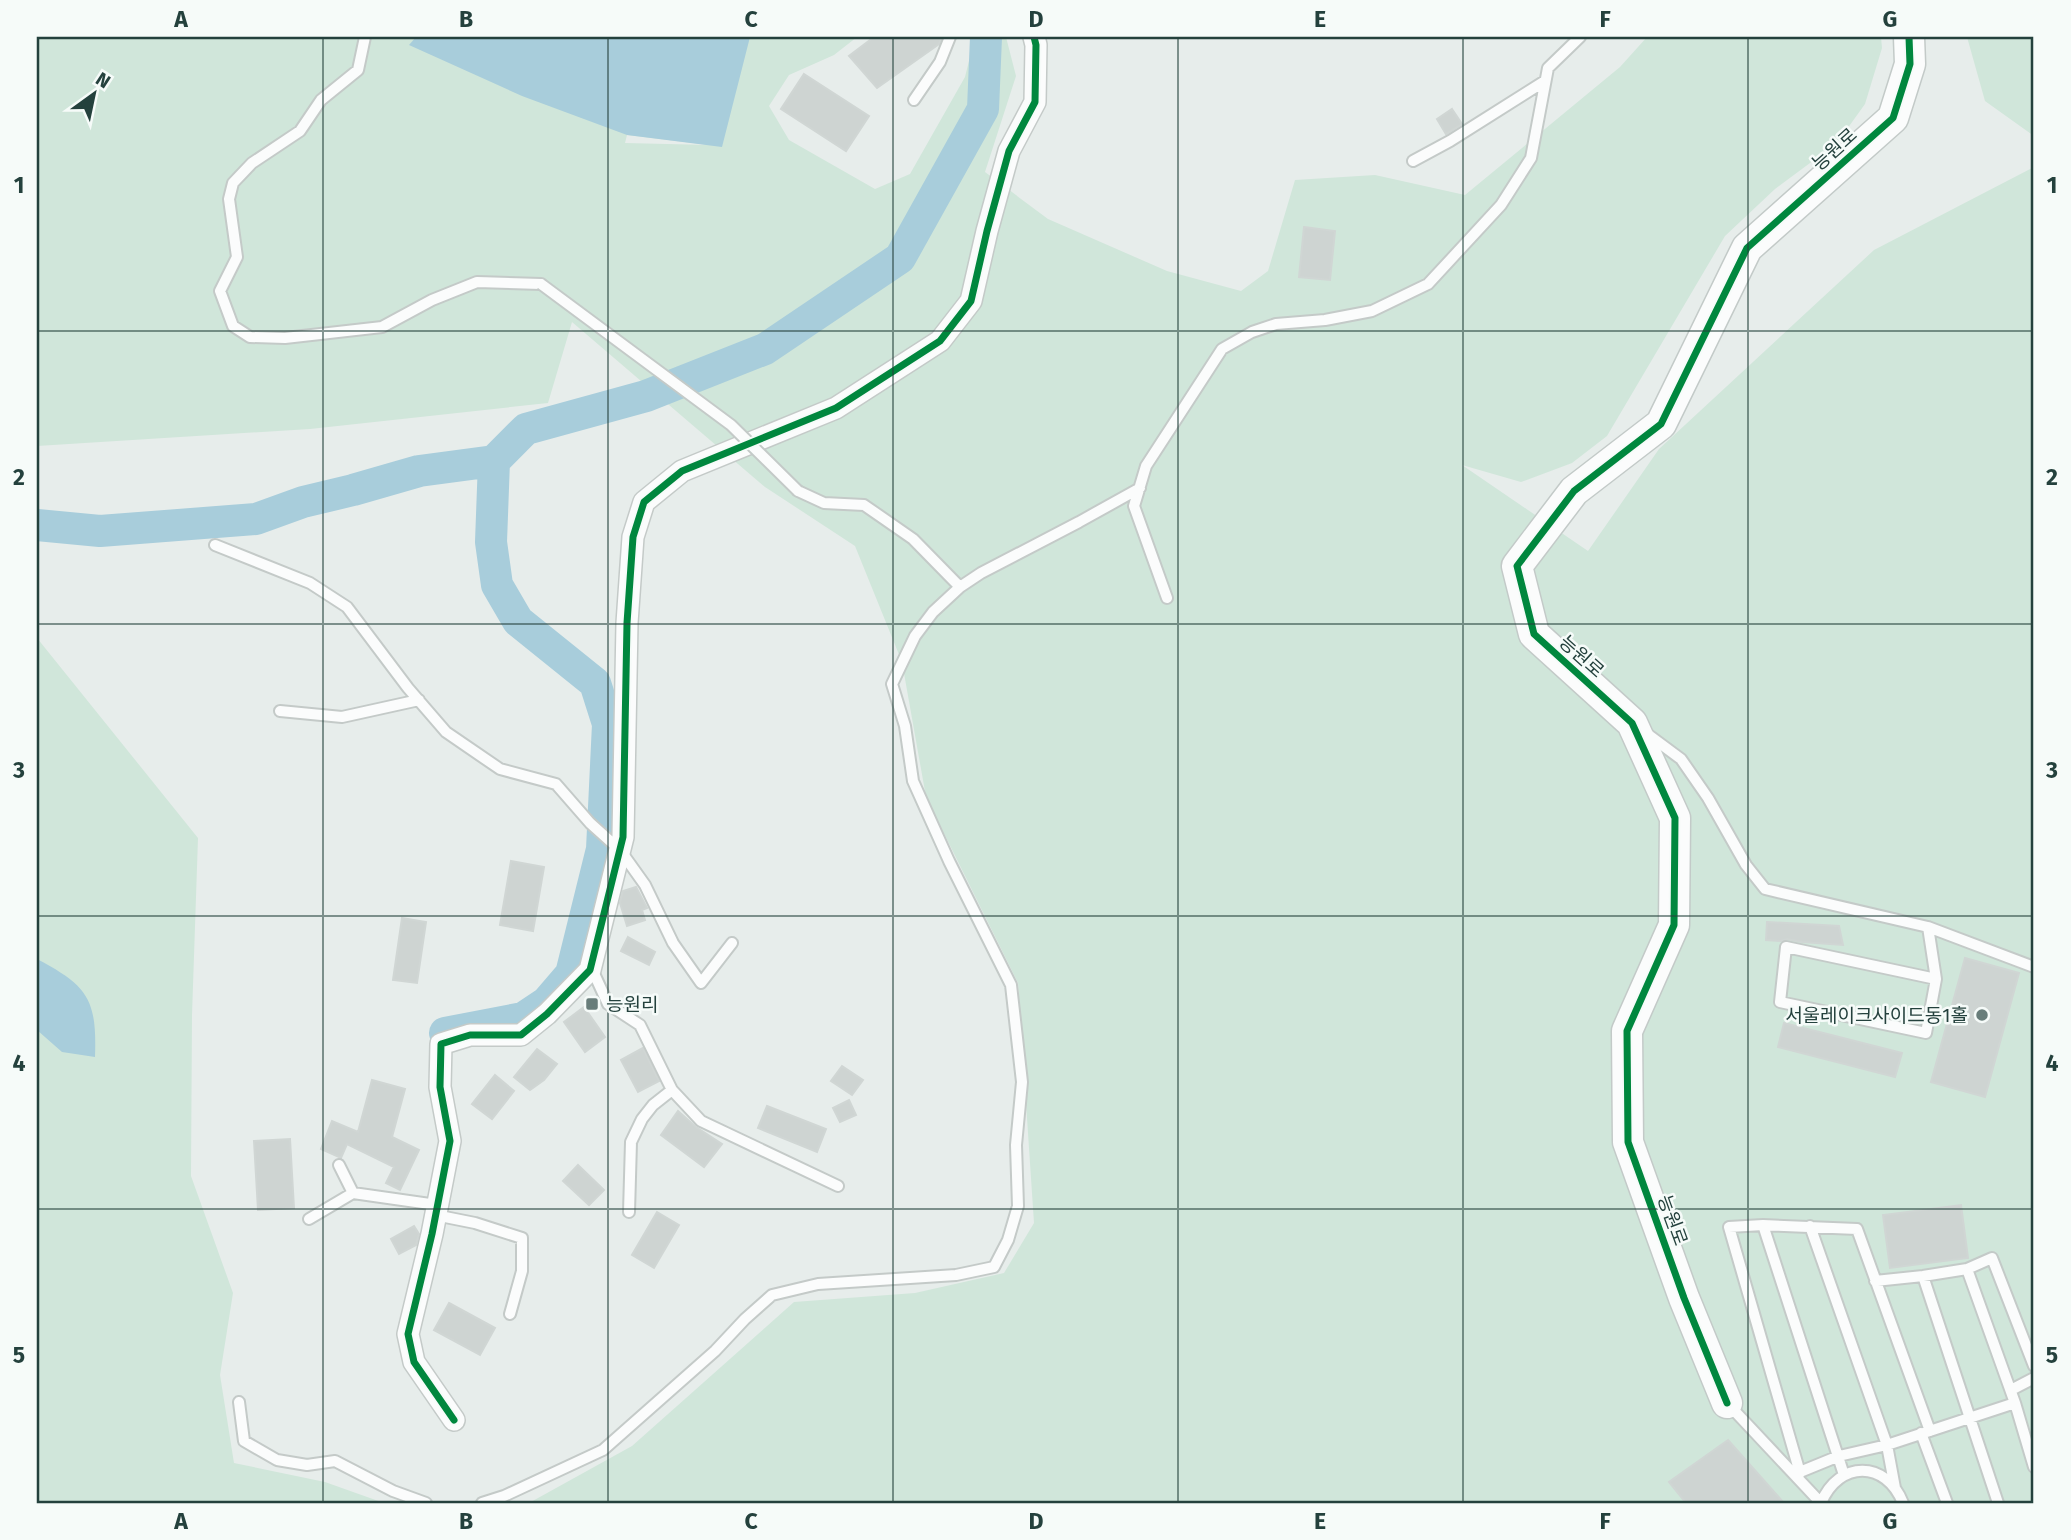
<svg xmlns="http://www.w3.org/2000/svg" width="2071" height="1540" viewBox="0 0 2071 1540" font-family="'Fira Sans','Noto Sans KR',sans-serif">
  <rect width="100%" height="100%" fill="#e7edeb"/>
  <path fill="#d0e6da" fill-rule="evenodd" d="M37,37H857L834,55L789,75L769,106L789,140L875,189L910,174L965,77L975,37H1006L1016,76L985,172L1048,219L1167,271L1241,291L1268,271L1295,180L1375,175L1465,195L1620,67L1647,37H1881L1882,48L1865,104L1837,143L1775,189L1725,236L1607,436L1572,463L1521,482L1462,465L1588,551L1659,449L1874,250L2034,167V1503H529L632,1446L794,1302L915,1293L1004,1273L1034,1223L1018,983L926,797L902,662L855,546L765,487L572,322L548,403L310,429L37,446ZM627,135L709,145L625,143Z
    M1967,37H2034V136L1985,101Z
    M37,638L198,838L192,1015L191,1176L233,1293L220,1375L234,1463L325,1482L384,1503H37Z"/>
  <path fill="#a8cddb" d="M416,37H750L722,147L627,135L522,96L409,45Z
    M37,959C88,986 97,999 95,1057L62,1052L37,1030Z"/>
  <g fill="none" stroke-linecap="round" stroke-linejoin="round">
    <path stroke="#a8cddb" stroke-width="32" d="M37,525L100,531L256,519L303,502L353,490L419,471L494,461L526,429L646,396L765,349L900,258L983,109L986,37
      M445,1033L523,1018L547,1002L571,974L602,849L608,724L595,683L518,621L497,585L491,542L494,461"/>
  </g>
  <path fill="#ced4d2" stroke="#d0d6d4" stroke-width="2" d="M874,37H942L939,44L877,88L849,56Z
    M804,74L869,116L846,151L781,109Z
    M1452,109L1462,124L1446,134L1437,119Z
    M1304,227L1335,231L1330,280L1299,277Z
    M511,861L544,867L533,931L500,925Z
    M636,887L647,908L642,910L645,920L627,926L620,903L623,891Z
    M402,918L426,922L417,983L393,980Z
    M1767,922L1839,926L1843,945L1802,942L1787,939L1781,941L1766,940Z
    M628,937L655,952L649,965L621,951Z
    M1965,958L2019,973L1985,1097L1931,1082Z
    M584,1007L605,1037L585,1052L564,1022Z
    M1784,1023L1902,1053L1895,1077L1778,1047Z
    M643,1048L659,1081L638,1092L621,1060Z
    M537,1049L557,1064L544,1080L530,1090L514,1077Z
    M842,1066L863,1080L852,1095L831,1081Z
    M495,1075L514,1091L492,1119L472,1104Z
    M372,1080L405,1089L392,1137L419,1150L400,1190L386,1183L394,1167L347,1144L341,1158L321,1149L332,1121L358,1132Z
    M849,1100L856,1115L840,1122L833,1108Z
    M767,1106L826,1129L817,1152L758,1128Z
    M678,1111L696,1127L722,1144L704,1167L661,1135Z
    M290,1139L294,1208L258,1210L254,1141Z
    M578,1165L604,1190L589,1205L563,1181Z
    M1961,1205L1968,1258L1890,1268L1883,1215Z
    M657,1212L679,1225L654,1268L632,1255Z
    M414,1226L419,1234L416,1245L399,1254L391,1239Z
    M449,1303L495,1328L480,1355L434,1330Z
    M1728,1440L1784,1503H1686L1669,1482Z"/>
  <g fill="none" stroke-linecap="round" stroke-linejoin="round">
    <g stroke="#c4cac8" stroke-width="14">
      <path id="lane" d="M365,37L358,70L321,100L300,131L252,163L233,183L229,199L237,257L220,291L233,326L250,337L285,338L382,327L432,300L477,282L541,284
        M914,100L940,62L950,37
        M1413,161L1450,141L1545,81
        M798,491L824,503L864,505L913,539L960,587L981,573L1079,522L1140,488
        M215,545L310,583L347,607L408,688L446,732L500,769L556,784L590,823L620,850L645,885L673,943L701,983L732,943
        M1167,598L1134,506L1146,466L1222,349L1252,332L1276,324L1325,320L1372,311L1428,284L1501,205L1531,158L1548,68L1580,37
        M280,711L342,717L419,700
        M1646,733L1681,759L1708,798L1746,865L1765,889L1928,927L2034,967
        M1928,927L1936,979L1786,947L1780,1002L1926,1033L1936,979
        M591,967L608,1004L640,1025L672,1090L701,1121L838,1186
        M339,1165L353,1193
        M629,1212L631,1142L642,1119L653,1105L672,1090
        M435,1215L475,1223L522,1238V1271L510,1314
        M309,1219L353,1193L437,1205
        M1763,1225L1844,1475
        M1810,1226L1887,1445L1895,1488
        M1967,1269L2015,1403L2034,1467
        M1923,1276L1998,1503
        M1875,1281L1923,1276L1967,1269L1992,1258L2034,1366
        M2011,1390L2034,1378
        M239,1402L244,1441L277,1460L307,1465L335,1461L393,1491L426,1503
        M1729,1405L1821,1503C1839,1460 1886,1460 1903,1503
        M1921,1433L1947,1503
        M1800,1473L1729,1227L1763,1225L1857,1229L1930,1431
        M1795,1474L1839,1456L1887,1445L2015,1403
        M482,1503L504,1496L603,1450L715,1351L745,1319L772,1295L818,1284L956,1275L994,1267L1008,1240L1018,1206L1016,1145L1022,1082L1011,985L949,861L913,781L905,726L892,684L915,636L933,612L960,587"/>
    </g>
    <g stroke="#c4cac8" stroke-width="24">
      <path id="street" d="M454,1420L414,1362L408,1334L432,1234L450,1141L440,1087L441,1044L470,1035H521L547,1014L590,970L623,837L627,623L633,537L644,502L682,471L836,408L940,341L971,301L987,231L1009,151L1035,102L1036,45L1034,37"/>
    </g>
    <g stroke="#c3cac8" stroke-width="33">
      <path id="secondary" d="M1727,1403L1684,1298L1628,1142L1627,1031L1674,925L1675,818L1632,723L1534,634L1517,566L1574,491L1661,424L1747,248L1893,118L1910,64L1909,37"/>
    </g>
    <use href="#lane" stroke="#fbfcfc" stroke-width="10"/>
    <use href="#street" stroke="#fbfcfc" stroke-width="21"/>
    <use href="#secondary" stroke="#fbfcfc" stroke-width="30"/>
    <g stroke="#c4cac8" stroke-width="14" stroke-linecap="butt">
      <path id="lane-bridge" d="M541,284L731,425L798,491"/>
    </g>
    <use href="#lane-bridge" stroke="#fbfcfc" stroke-width="10"/>
    <g stroke="#f6fbf9" stroke-width="11">
      <path id="cycleway" d="M1727,1403L1684,1298L1628,1142L1627,1031L1674,925L1675,818L1632,723L1534,634L1517,566L1574,491L1661,424L1747,248L1893,118L1910,64L1909,37
        M454,1420L414,1362L408,1334L432,1234L450,1141L440,1087L441,1044L470,1035H521L547,1014L590,970L623,837L627,623L633,537L644,502L682,471L836,408L940,341L971,301L987,231L1009,151L1035,102L1036,45L1034,37"/>
    </g>
    <use href="#cycleway" stroke="#00873e" stroke-width="7"/>
  </g>
  <path fill="none" stroke="#24413d" stroke-width="2" stroke-opacity="0.55" d="M323,37V1503M608,37V1503M893,37V1503M1178,37V1503M1463,37V1503M1748,37V1503M37,331H2034M37,624H2034M37,916H2034M37,1209H2034"/>
  <g fill="#687d7a" stroke="#f6fbf9" stroke-width="2.5">
    <rect x="585" y="997" width="14" height="14" rx="3.5"/>
    <circle cx="1982" cy="1015" r="7"/>
  </g>
  <g text-anchor="middle" stroke-width="5" stroke-linejoin="round" paint-order="stroke">
    <g font-size="19" fill="#24413d" stroke="#f6fbf9">
      <text transform="translate(1834 149) rotate(-42)" y="7">능원로</text>
      <text transform="translate(1582 656) rotate(42)" y="7">능원로</text>
      <text transform="translate(1673 1220) rotate(70)" y="7">능원로</text>
    </g>
    <g font-size="19" fill="#24413d" stroke="#f6fbf9" text-anchor="start">
      <text x="606" y="1011">능원리</text>
      <text x="1968" y="1022" text-anchor="end">서울레이크사이드동1홀</text>
    </g>
  </g>
  <rect width="2071" height="1540" fill="none" stroke="#f6fbf9" stroke-width="77"/>
  <g transform="translate(94 94) rotate(33)" stroke="#f6fbf9" stroke-width="5" paint-order="stroke">
  <path d="M0-5L12 26L0 18L-12 26Z" fill="#24413d"/>
  <text y="-10" font-size="19" font-weight="bold" text-anchor="middle" fill="#24413d">N</text>
  </g>
  <rect x="38" y="38" width="1994" height="1464" fill="none" stroke="#24413d" stroke-width="2.5"/>
  <g font-size="23" text-anchor="middle" font-weight="bold" fill="#24413d">
    <text x="181" y="27">A</text>
    <text x="466" y="27">B</text>
    <text x="751" y="27">C</text>
    <text x="1036" y="27">D</text>
    <text x="1320" y="27">E</text>
    <text x="1605" y="27">F</text>
    <text x="1890" y="27">G</text>
    <text x="19" y="193">1</text>
    <text x="2052" y="193">1</text>
    <text x="19" y="485">2</text>
    <text x="2052" y="485">2</text>
    <text x="19" y="778">3</text>
    <text x="2052" y="778">3</text>
    <text x="19" y="1071">4</text>
    <text x="2052" y="1071">4</text>
    <text x="19" y="1363">5</text>
    <text x="2052" y="1363">5</text>
    <text x="181" y="1529">A</text>
    <text x="466" y="1529">B</text>
    <text x="751" y="1529">C</text>
    <text x="1036" y="1529">D</text>
    <text x="1320" y="1529">E</text>
    <text x="1605" y="1529">F</text>
    <text x="1890" y="1529">G</text>
  </g>
</svg>
